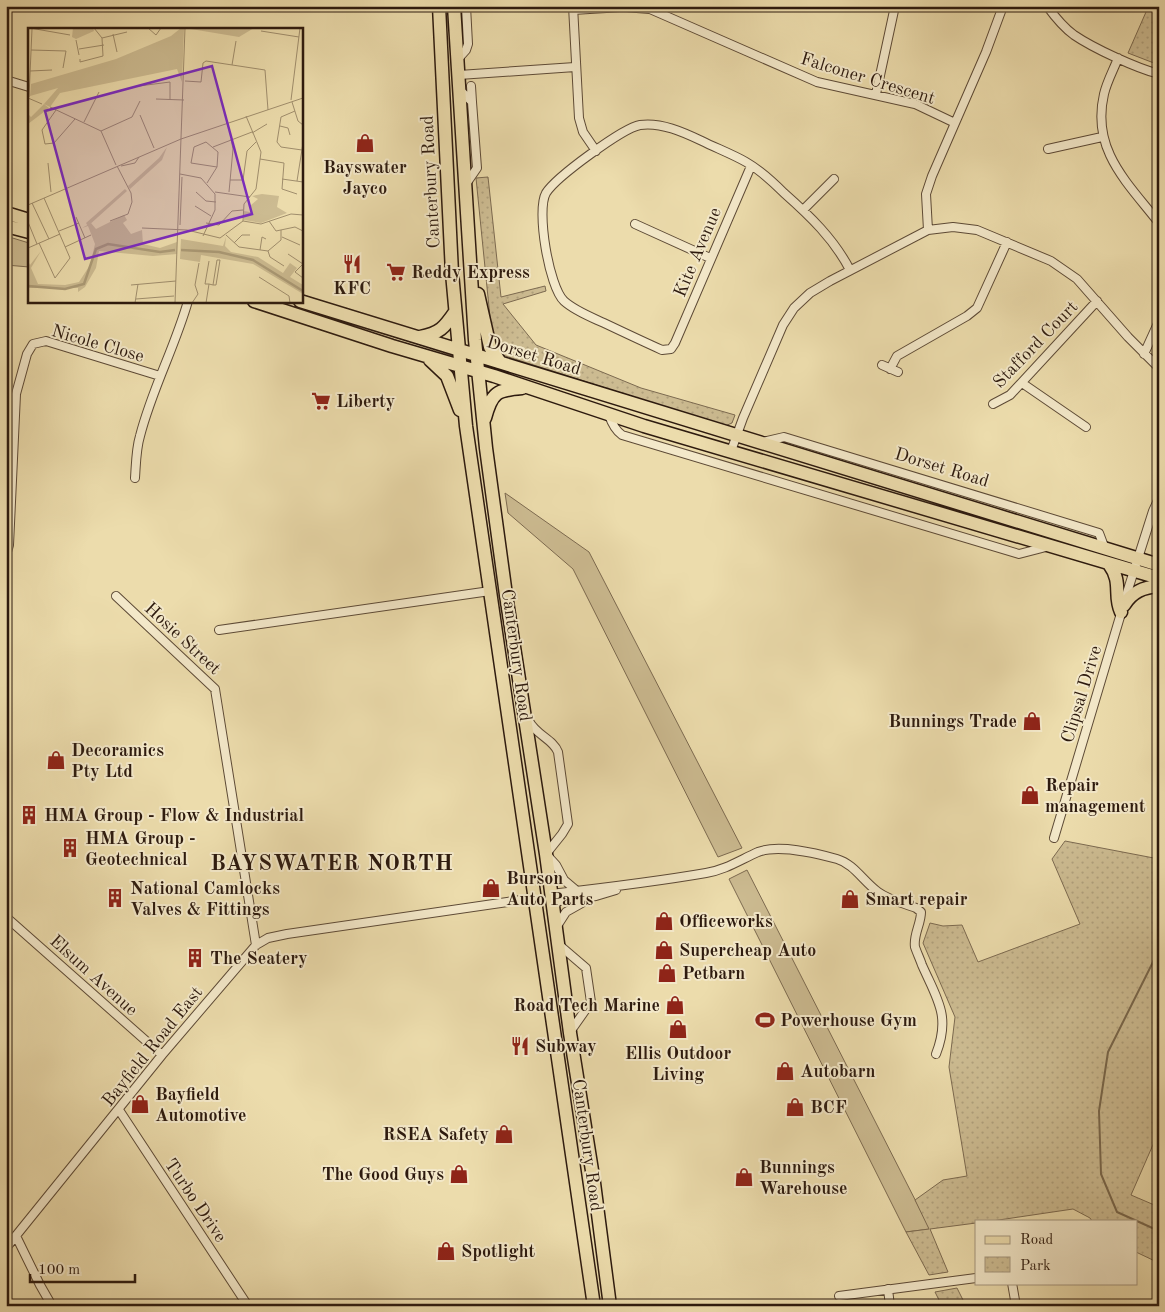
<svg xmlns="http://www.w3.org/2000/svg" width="1165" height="1312" viewBox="0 0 1165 1312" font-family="'Old Standard TT',serif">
  <defs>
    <pattern id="park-dots" width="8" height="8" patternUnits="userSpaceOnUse" patternTransform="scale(1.25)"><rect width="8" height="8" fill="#ccbb91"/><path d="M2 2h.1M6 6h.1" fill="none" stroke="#b0a07c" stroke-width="1.8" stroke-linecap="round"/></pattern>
  </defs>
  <rect width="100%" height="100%" fill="#ecdcac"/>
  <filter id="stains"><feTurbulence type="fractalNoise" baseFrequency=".004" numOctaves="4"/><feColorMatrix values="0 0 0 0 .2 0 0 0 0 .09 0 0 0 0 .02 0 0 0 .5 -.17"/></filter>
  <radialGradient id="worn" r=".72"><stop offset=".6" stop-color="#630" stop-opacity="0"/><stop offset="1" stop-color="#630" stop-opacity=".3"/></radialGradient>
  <path fill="#ccbb91" stroke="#7c6a50" d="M6,236L29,243V267L6,265Z
    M505,493L589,552L742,848L718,857L573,569L508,513Z
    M747,870L930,1229L906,1232L729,879Z"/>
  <path fill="url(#park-dots)" stroke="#7c6a50" d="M1133,6H1159V65L1128,53L1146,12Z
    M488,177L501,297L545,286L546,291L503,304L536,345L641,388L735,415L732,423L725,426L499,354L492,337L476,178Z
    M1065,841L1159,859V1131L1131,1195L1159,1207V1263L1136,1252V1221H1092L1090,1218L1073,1209L992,1221H976V1223L930,1229L948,1272L929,1275L906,1232L929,1229L915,1200L943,1180L967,1176L949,1067L955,1017L923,943L930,923L943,926L962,925L978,962L1080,924L1052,859Z
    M957,1288L966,1306H942L935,1292Z"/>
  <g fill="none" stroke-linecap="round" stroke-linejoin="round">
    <path stroke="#79674c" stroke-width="2" d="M1159,950L1108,1052L1099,1111L1101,1174L1117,1212L1159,1231"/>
    <g stroke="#5d4a36" stroke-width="10">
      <path id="minor" d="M573,6L579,118L583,132L596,151
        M1047,6C1055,17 1063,27 1074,35C1093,48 1136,68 1159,74
        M573,10L623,7L650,9L817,82L915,104L955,123
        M1118,58C1114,69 1107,81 1104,94C1091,150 1127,182 1159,223
        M458,59L466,50L468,44L466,6
        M459,75L575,67
        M6,80L29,87
        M471,86L472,102
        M460,90L472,102L477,168L466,184
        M876,94L895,6
        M1048,149L1102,137
        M751,166L675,343L671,349L662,350C642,341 623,332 604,323C591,317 575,311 564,301C549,287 536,210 546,193C556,177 623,128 640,125C661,122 683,132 702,141C716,148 732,154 746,162C760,170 773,182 784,193C810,216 834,239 850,270
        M803,210L834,179
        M635,224L710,258
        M928,230L926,194L932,176L986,52L1003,6
        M1144,354L1159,321
        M882,365L898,372
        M890,369L897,356L967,316L977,308L1007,242
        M1022,383L1086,427
        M993,404L1010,395L1097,301
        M609,415C612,424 615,430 622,435L1019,554L1046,547
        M763,442L784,437L1099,533L1105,549
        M731,451L743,418L783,325L794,308L810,293L830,281L928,230L953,227L977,230L1051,261L1077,279L1128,337L1159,368
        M135,478C136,464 136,449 140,436C152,389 175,347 188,301
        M6,555L9,545L16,394L27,354L33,344L46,341L160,376
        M116,596L215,689L256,945
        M1125,599L1153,511L1159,498
        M219,630L490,591
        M529,721C536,735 553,739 558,752L568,824L562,834L546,854L556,865L564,880L577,891
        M1054,838L1122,610
        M551,894C603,888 654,882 706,873C725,870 740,860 758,852C779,844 815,853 837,859C854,864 863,881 878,892C889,900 903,903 916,908L921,912C921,924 913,935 915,947C917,953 920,959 922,965C937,999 951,1016 936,1054
        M552,902L596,896L616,890
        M6,917L162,1055
        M557,926L566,912L589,899
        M558,944L586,968L591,1002L570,1032
        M119,1110L248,1306
        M16,1236L40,1285L52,1306
        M6,1248L162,1055L256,945L268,938L287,934L535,898
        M1012,1283L1016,1306
        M888,1289L890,1306
        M839,1296L976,1278"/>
    </g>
    <g stroke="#2d1a0e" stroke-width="15">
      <path id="primary" d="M439,6L452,273L466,426L594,1306
        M454,6L475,340L486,448L506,595L546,854L570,1033L594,1183L610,1306
        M6,213L29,220
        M6,226L29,232
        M478,294L490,347L500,362
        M254,301L392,346L494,376L644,426L1159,578
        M300,301L1159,565
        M420,337C440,333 444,328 455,312
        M430,360L447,376L460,410
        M485,418C492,392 497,390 522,388
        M1109,564C1123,583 1113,595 1121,612
        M1124,605C1132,592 1143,587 1159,586"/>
    </g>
    <use href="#minor" stroke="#f3e8c9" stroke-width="8"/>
    <use href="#primary" stroke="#ecdcac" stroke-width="12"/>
  </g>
  <defs>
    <g id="shop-bare" transform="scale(1.5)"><path d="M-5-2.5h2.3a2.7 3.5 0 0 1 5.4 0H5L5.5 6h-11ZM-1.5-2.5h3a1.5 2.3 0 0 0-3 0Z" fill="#8f2418" stroke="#f3e8c9" stroke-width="2.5" paint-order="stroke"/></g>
    <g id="restaurant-bare" transform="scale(1.5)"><path d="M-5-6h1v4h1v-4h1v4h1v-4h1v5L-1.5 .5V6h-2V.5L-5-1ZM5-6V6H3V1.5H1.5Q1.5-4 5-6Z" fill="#8f2418" stroke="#f3e8c9" stroke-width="2.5" paint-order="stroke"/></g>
    <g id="supermarket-bare" transform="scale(1.5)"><path d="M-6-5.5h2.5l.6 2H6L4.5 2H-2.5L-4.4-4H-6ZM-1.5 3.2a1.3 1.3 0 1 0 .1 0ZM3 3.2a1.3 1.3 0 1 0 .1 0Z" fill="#8f2418" stroke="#f3e8c9" stroke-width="2.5" paint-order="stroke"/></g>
    <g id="building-bare" transform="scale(1.5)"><path d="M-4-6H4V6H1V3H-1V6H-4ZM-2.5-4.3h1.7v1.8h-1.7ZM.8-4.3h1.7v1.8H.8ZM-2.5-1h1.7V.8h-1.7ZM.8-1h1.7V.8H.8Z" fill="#8f2418" stroke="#f3e8c9" stroke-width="2.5" paint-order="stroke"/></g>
    <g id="stadium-bare" transform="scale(1.5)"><path d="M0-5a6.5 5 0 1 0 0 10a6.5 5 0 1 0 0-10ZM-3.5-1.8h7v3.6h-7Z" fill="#8f2418" stroke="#f3e8c9" stroke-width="2.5" paint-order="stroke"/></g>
  </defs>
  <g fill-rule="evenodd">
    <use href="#shop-bare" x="365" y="143"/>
    <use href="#restaurant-bare" x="352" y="264"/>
    <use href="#supermarket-bare" x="396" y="272"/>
    <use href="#supermarket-bare" x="321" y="401"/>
    <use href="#shop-bare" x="1032" y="721"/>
    <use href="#shop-bare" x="56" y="760"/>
    <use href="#shop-bare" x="1030" y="795"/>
    <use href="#building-bare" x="29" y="815"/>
    <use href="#building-bare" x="70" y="848"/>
    <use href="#shop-bare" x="491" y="888"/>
    <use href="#building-bare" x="115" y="898"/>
    <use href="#shop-bare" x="850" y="899"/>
    <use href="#shop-bare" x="664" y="921"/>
    <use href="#shop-bare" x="664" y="950"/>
    <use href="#building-bare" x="195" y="958"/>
    <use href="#shop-bare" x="667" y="973"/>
    <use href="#shop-bare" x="675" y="1005"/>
    <use href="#stadium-bare" x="765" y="1020"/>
    <use href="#shop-bare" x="678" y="1029"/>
    <use href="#restaurant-bare" x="520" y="1046"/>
    <use href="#shop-bare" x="785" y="1071"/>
    <use href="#shop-bare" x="140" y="1104"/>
    <use href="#shop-bare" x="795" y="1107"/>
    <use href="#shop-bare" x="504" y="1134"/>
    <use href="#shop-bare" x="459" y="1174"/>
    <use href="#shop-bare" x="744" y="1177"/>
    <use href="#shop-bare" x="446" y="1251"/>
  </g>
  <g text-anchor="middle" stroke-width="4" stroke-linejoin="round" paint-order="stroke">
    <g font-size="18" fill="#2d1a0e" stroke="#f3e8c9">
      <text transform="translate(868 78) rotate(17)" y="6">Falconer Crescent</text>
      <text transform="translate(430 182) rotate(-93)" y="6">Canterbury Road</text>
      <text transform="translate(697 252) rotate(-67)" y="6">Kite Avenue</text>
      <text transform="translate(98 343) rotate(16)" y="6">Nicole Close</text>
      <text transform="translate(1035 344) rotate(-46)" y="6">Stafford Court</text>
      <text transform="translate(534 355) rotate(17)" y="6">Dorset Road</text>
      <text transform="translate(942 467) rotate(17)" y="6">Dorset Road</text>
      <text transform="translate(183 638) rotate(43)" y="6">Hosie Street</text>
      <text transform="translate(517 655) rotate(82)" y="6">Canterbury Road</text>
      <text transform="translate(1081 694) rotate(-73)" y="6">Clipsal Drive</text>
      <text transform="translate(94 975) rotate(42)" y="6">Elsum Avenue</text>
      <text transform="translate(152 1046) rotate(-51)" y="6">Bayfield Road East</text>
      <text transform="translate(588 1145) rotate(82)" y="6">Canterbury Road</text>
      <text transform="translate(196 1200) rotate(56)" y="6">Turbo Drive</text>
    </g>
    <g font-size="18" font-weight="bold" fill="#2d1a0e" stroke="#f3e8c9" text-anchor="start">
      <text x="365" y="173" text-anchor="middle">Bayswater<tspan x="365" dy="21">Jayco</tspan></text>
      <text x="411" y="278">Reddy Express</text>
      <text x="352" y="294" text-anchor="middle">KFC</text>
      <text x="336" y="407">Liberty</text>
      <text x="1017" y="727" text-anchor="end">Bunnings Trade</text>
      <text x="71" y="756">Decoramics<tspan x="71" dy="21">Pty Ltd</tspan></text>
      <text x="1045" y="791">Repair<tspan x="1045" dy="21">management</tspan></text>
      <text x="44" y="821">HMA Group - Flow &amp; Industrial</text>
      <text x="85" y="844">HMA Group -<tspan x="85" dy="21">Geotechnical</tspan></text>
      <text x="506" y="884">Burson<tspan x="506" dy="21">Auto Parts</tspan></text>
      <text x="130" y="894">National Camlocks<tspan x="130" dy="21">Valves &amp; Fittings</tspan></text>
      <text x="865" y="905">Smart repair</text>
      <text x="679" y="927">Officeworks</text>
      <text x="679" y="956">Supercheap Auto</text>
      <text x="210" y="964">The Seatery</text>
      <text x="682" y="979">Petbarn</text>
      <text x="660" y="1011" text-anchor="end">Road Tech Marine</text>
      <text x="780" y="1026">Powerhouse Gym</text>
      <text x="535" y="1052">Subway</text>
      <text x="678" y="1059" text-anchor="middle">Ellis Outdoor<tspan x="678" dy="21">Living</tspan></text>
      <text x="800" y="1077">Autobarn</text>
      <text x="155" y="1100">Bayfield<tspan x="155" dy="21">Automotive</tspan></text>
      <text x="810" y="1113">BCF</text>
      <text x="489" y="1140" text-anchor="end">RSEA Safety</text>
      <text x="759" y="1173">Bunnings<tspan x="759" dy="21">Warehouse</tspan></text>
      <text x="444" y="1180" text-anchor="end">The Good Guys</text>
      <text x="461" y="1257">Spotlight</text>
    </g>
    <g font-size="22" font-weight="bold" letter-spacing="1" fill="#2d1a0e" stroke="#f3e8c9">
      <text x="332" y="870">BAYSWATER NORTH</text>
    </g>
  </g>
  <g transform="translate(28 28)">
    <rect width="275" height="275" fill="#ecdcac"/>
    <path d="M153,0L156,1L154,54L149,41L32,65L22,79L16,76L30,60L2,68L3,56L88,31L143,8ZM176,0L183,1L226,0L211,9L163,1ZM139,119L134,132L102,161L100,158L131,130ZM97,161L99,163L60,198L58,195Z" fill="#ccbb91"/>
    <path d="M45,0H65L66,3L48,11L44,9ZM16,76L21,80L0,96V86L3,89ZM234,166L251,168L249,179L259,185L233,195L216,192V183L222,184L223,177L230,171L224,168ZM96,187L99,192L95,195L103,206L114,202L115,216L132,220L149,214V226L125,228L71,223L68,240L57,259L50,264V260H0V233L2,237L13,223L3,240L10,256L37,257L51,254L62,237L67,216L60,198L54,200L63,195L68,201ZM198,209L197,218L203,224L230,229L255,245L262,235L269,240L262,249L275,257V266L225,236L173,227L172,234L152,231L153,211L195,218Z" fill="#ccbb91"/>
    <path fill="none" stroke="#ab9a76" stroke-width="2.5" d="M153,222L191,224L225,232L275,263M0,258L37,261L56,256L68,221L80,216L132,224L147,222"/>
    <path fill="none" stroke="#a08e6d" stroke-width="1" d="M2,0L42,7M120,0L128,7L133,0M233,3L271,9M85,6L89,24M74,10L99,4M48,12L51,27M51,21L76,17M3,22L38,23L35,40M52,31V34L75,28L74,10L66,0M204,37L208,13M2,43L24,42M157,53L173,54L175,35L178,33L237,42L240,82M111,58L142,54V71M1,69L4,1M0,70L14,76M128,71L156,72M263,72L272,0M264,74L270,93L275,97M22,79L73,103L88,137M28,82L14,102L17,116L26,115L47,91M267,83L253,89L249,114L253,119L274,122M112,87L126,120M56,94L71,64M252,98L260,100L262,107M73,103L104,89L112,73M224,105L239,96M185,119L224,104M232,131L256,135L254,161L269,166M20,135L23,164M93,138L107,135L111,129M152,146L173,150L187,166V182L175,208M254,151L275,154M202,152H215L219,123L228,114M269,153L275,115M179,155L189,139L190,124L178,114L166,119L163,135L189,139M168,164L178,173L188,174M187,164L222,169M201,164L205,121L203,111M4,175L21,211M0,177L153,111L275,70M167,178L183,188M48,189L57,210M82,193L100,186L104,174L103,165L89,138M215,193L216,176L228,161L233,124L218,88M241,193L248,203L267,199L275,203M0,194L9,216M178,195L191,197L204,183L215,182M152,197L154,149M114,200L159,202L192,210L215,193L233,196L263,186L275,187M31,203L51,195M198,207L211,219L240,223L253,212V202M254,209L272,217M11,215L27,250L42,230L16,170M206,215L214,207H222M37,219L63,207M0,220L32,206M232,222L234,209L238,211M240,223L242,229L256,238M260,226L275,236M275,236L267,244L275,250M231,249L261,268L262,275M181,256H177L181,233M103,257L148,253M108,271L146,268M107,275L110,256M147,275L157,0M164,275L170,266L167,257L171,235M178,275L181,256L185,257H188L192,232H189L185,257"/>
    <path fill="#7b2cbf" fill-opacity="0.15" stroke="#7b2cbf" stroke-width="2.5" d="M184,38L224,186L57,231L17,83Z"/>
    <rect width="275" height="275" fill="none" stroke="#2d1a0e" stroke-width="2.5"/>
  </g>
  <rect width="1165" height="1312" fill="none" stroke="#ecdcac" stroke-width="25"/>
  <rect x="8" y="8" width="1150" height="1297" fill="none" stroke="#2d1a0e" stroke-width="2.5"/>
  <rect x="12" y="12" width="1140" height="1287" fill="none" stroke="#2d1a0e"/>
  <rect x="975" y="1220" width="162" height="65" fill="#f3e8c9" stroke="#a4967e"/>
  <rect x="985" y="1236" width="25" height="8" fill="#ecdcac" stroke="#a4967e"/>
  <text x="1020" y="1244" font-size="15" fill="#2d1a0e">Road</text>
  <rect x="985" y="1257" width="25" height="15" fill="url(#park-dots)" stroke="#a4967e"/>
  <text x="1020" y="1270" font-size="15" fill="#2d1a0e">Park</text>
  <path d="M30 1274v8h105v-8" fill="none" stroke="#2d1a0e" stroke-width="2.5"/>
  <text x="38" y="1274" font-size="15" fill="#2d1a0e" stroke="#f3e8c9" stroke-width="4" paint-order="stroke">100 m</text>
  <rect width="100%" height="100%" filter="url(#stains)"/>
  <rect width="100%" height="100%" fill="url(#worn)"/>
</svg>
